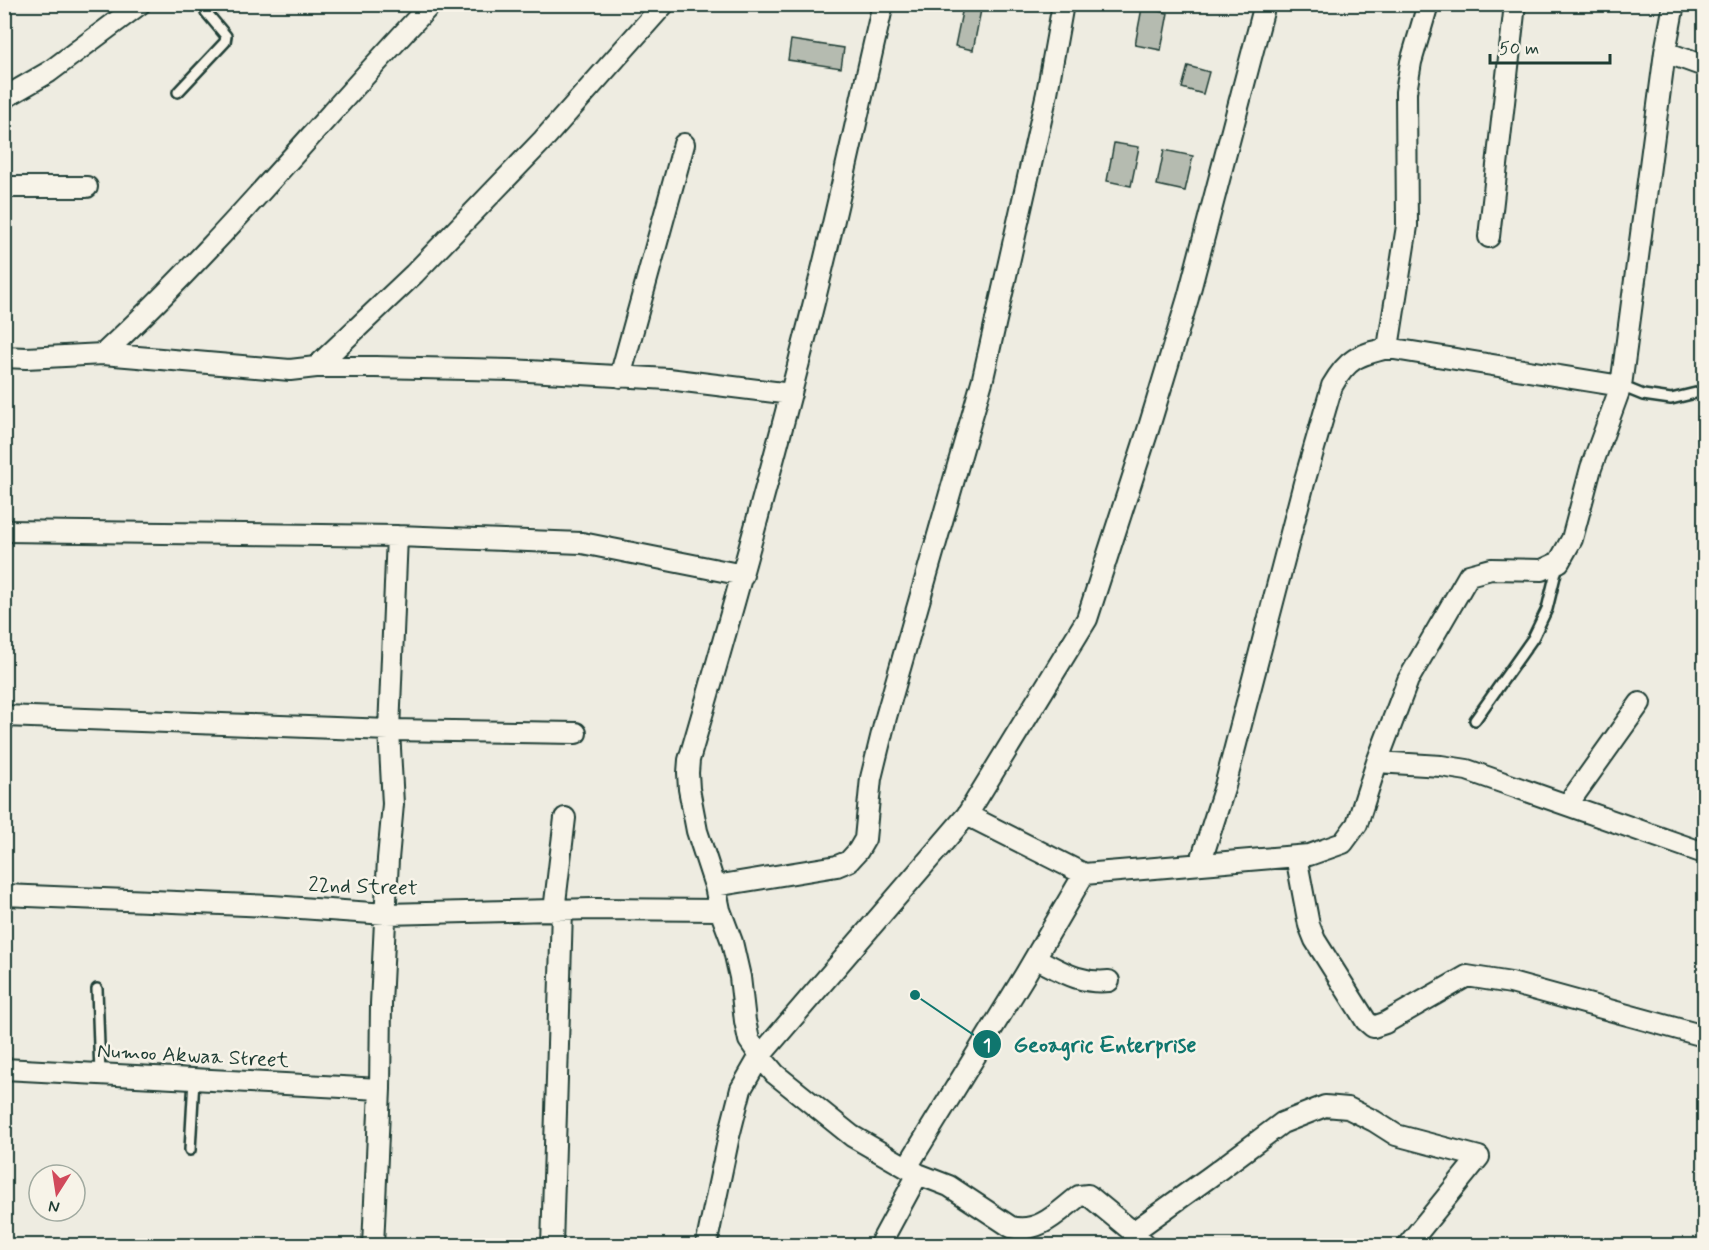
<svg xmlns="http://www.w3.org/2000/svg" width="1709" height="1250" viewBox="0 0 1709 1250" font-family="Mynerve,sans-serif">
  <rect width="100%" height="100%" fill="#eeece1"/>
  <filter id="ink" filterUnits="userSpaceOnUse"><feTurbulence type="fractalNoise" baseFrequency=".0167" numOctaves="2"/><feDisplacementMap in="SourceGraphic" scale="12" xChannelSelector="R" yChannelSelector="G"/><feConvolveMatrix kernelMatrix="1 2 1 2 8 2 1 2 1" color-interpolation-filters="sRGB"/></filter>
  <g filter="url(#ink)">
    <path fill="#b5bbb0" stroke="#1f3d34" stroke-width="1.5" d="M963,7L981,10L973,50L955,46Z
      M1142,8L1168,13L1161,50L1135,45Z
      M791,40L844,48L841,68L788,60Z
      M1188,66L1209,72L1203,94L1182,88Z
      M1114,143L1139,147L1131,186L1107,181Z
      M1164,150L1193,156L1185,191L1157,185Z"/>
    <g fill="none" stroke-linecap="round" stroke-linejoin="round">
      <g stroke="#1f3d34" stroke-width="14">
        <path id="service" d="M178,92L225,42L226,36L206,12L204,4
          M1621,386L1643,395L1671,399L1704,391
          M1475,720L1533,638L1547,609L1558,564
          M97,989L100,1074
          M190,1150L194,1079"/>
      </g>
      <g stroke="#1f3d34" stroke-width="24">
        <path id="minor" d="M883,4C862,94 843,185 821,274C781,438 736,599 689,760L688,773L689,789L697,831L715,886L720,910L732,942L740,977L745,1021L749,1040L760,1056L775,1074L852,1136L918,1174L949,1186L1011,1227C1039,1234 1058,1212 1079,1196L1088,1195L1133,1232L1147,1246
          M1665,52L1704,66
          M4,98L49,72L140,4
          M4,187H87
          M1489,237L1515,4
          M1388,348L1407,226L1406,92L1411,62L1428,4
          M103,354C221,245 321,120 431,4
          M4,357L26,358L103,354L290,370L316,367H375L511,370L668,379L791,394
          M316,367L414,274L543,140L664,4
          M620,377L684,144
          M4,531L397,536L582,543L743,575
          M4,716L389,730L576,733
          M1377,762L1441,766L1467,770L1704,853
          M1568,804L1640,703
          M967,815L1084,874L1309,855L1343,843L1357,824L1377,762L1408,680L1469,575L1491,569L1542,570L1559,562L1572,539L1591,468L1621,386L1665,52L1674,4
          M1296,856L1309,925L1315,940L1366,1021L1373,1027L1385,1023L1467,976L1511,983L1704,1036
          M1200,864L1225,786L1304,483L1332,386C1348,358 1358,355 1388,348L1621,386
          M715,886L837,866L849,861L858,851L865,839L871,778L886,717L983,378L1047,93L1063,4
          M4,895L272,906L386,914L593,909L720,910
          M554,911L565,818
          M1035,958C1061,971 1079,984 1109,981
          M4,1069L380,1089
          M907,1167L1025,975L1084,874
          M1133,1232L1211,1176L1282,1123L1325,1106L1348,1108L1374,1121L1396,1135L1479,1157L1407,1246
          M373,1246L380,1089L381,1004L388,859L393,804L389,730L397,536
          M552,1246L562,910
          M706,1246L729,1136L741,1089L760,1056L967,815L1087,619L1149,427L1188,298L1265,4
          M879,1246L918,1174"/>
      </g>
      <use href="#service" stroke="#f7f3e8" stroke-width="9"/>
      <use href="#minor" stroke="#f7f3e8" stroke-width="20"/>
    </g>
  </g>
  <g text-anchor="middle" stroke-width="5" stroke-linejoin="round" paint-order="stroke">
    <g font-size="21" fill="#1f3d34" stroke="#f7f3e8">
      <text transform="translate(363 886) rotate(2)" y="7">22nd Street</text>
      <text transform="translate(193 1055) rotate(3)" y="7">Numoo Akwaa Street</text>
    </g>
  </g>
  <path fill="none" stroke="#0f766e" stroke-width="2" d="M915 995L987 1044"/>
  <g fill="#0f766e" stroke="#f7f3e8" stroke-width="2">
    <circle cx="915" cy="995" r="6"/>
    <circle cx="987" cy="1044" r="15"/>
  </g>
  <g font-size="18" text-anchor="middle" font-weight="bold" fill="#fff">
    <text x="987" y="1051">1</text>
  </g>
  <g font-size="22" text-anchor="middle" font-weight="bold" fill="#0f766e" stroke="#f7f3e8" stroke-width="5" stroke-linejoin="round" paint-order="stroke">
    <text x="1105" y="1052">Geoagric Enterprise</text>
  </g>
  <rect width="1709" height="1250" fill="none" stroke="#f7f3e8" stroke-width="24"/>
  <rect x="12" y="12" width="1685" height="1226" fill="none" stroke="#1f3d34" stroke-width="2" filter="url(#ink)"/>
  <g transform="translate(57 1193) rotate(192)"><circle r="28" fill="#f7f3e8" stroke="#a1aaa0" stroke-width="1.5"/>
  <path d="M0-4.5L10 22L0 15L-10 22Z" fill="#d1495b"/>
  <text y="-9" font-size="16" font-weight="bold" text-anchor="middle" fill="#1f3d34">N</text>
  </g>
  <path d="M1490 54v9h120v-9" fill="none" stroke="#1f3d34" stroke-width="3"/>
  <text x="1499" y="54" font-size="18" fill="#1f3d34" stroke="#f7f3e8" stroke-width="4.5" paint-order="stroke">50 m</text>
</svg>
